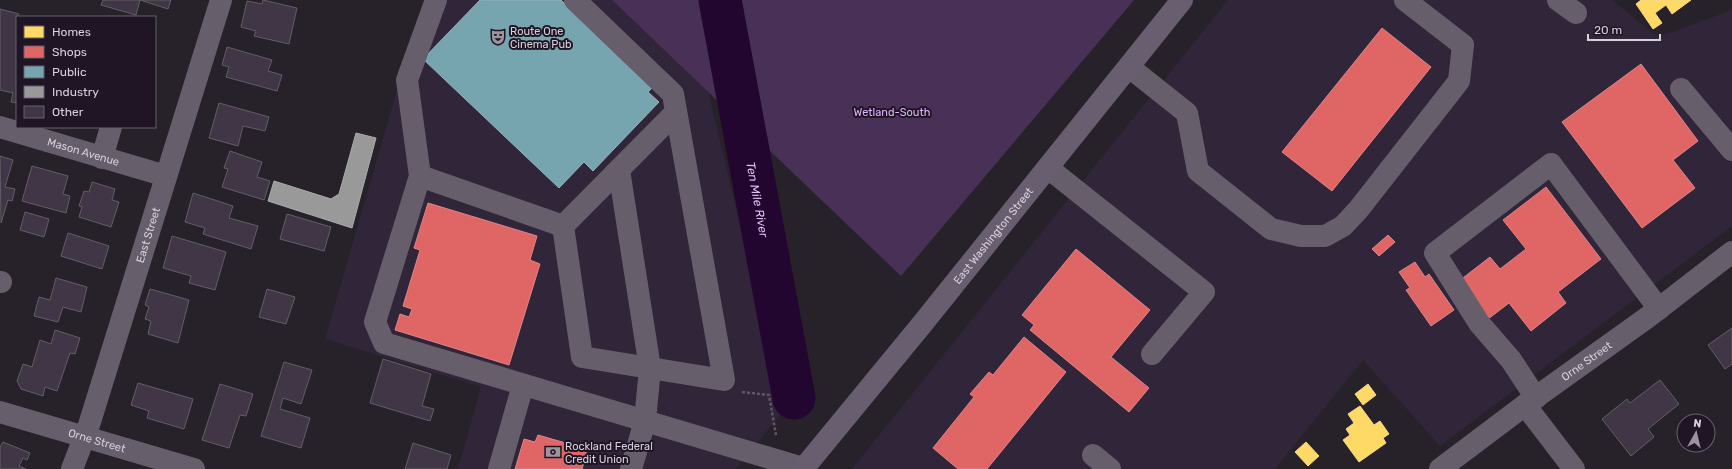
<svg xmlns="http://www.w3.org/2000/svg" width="1732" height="469" viewBox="0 0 1732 469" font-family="Rubik,sans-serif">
  <rect width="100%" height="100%" fill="#27222a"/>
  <path fill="#312539" d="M423,0H612L708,91L784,410L736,469H458L481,387L325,339Z
    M1228,0H1612L1658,37L1732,10V226L1440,446L1363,360L1275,469H852Z"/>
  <path fill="#493057" d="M612,0H1134L901,276Z"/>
  <path fill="#ffd966" stroke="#f3d789" d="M1641,0H1691L1672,14L1666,5L1655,13L1662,23L1653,29L1636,4Z
    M1368,384L1376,395L1363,405L1355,394Z
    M1360,406L1374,425L1380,421L1389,434L1383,438L1386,443L1359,462L1343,440L1350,435L1346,429L1354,423L1348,414Z
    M1306,442L1319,456L1308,466L1295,452Z"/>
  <path fill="#e06666" stroke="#dd8689" d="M1382,28L1431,67L1332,191L1282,152Z
    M1641,64L1698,141L1673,160L1695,188L1642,228L1562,122Z
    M1546,187L1601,259L1558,292L1566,303L1531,331L1509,303L1488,319L1459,281L1490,257L1500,269L1526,249L1503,220Z
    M428,203L537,236L530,260L540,264L509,365L395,330L400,314L409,317L412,309L403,306L420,250L414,248Z
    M1388,235L1395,242L1379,256L1372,249Z
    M1076,249L1150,310L1111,357L1149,388L1129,412L1030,330L1034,325L1022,315Z
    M1415,262L1425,277L1429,274L1454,310L1431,326L1406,290L1410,288L1399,272Z
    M1024,337L1066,372L987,469H958L933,448L974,397L970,394L989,372L993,375Z
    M538,435L583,448V452L587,453L582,469H515L524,439L535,442Z"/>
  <path fill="#76a5af" stroke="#93b2bc" d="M480,0H561L653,87L648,92L659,102L593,171L584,162L559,188L423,59Z"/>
  <path fill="#999" stroke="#acaaad" d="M356,133L376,138L352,228L268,201L274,181L331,199L339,194Z"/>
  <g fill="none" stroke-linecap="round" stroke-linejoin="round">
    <path stroke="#22062f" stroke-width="43" id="s1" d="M720,0L794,398"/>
  </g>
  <path fill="#403646" stroke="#635e65" d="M103,0H171L168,9L140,0L136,15L101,5Z
    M263,0L297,8L289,44L254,36L256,31L241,27L247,1L262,4Z
    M0,9L19,14L17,17V103L11,102L13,93L0,90Z
    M227,47L272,60L268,71L282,75L277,91L226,77L229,67L222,65Z
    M219,103L269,117L265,131L243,126L238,146L209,138Z
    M230,151L262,162L257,177L270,181L264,200L222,187L228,169L224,168Z
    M0,156L13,160L5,187L15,189L12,201L8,200L1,223Z
    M32,166L68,176L63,194L70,196L66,213L22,201Z
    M92,182L115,189L112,200L119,202L111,227L79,217L82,207L79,206L84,191L89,192Z
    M193,193L233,206L229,218L258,226L251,249L203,234L205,228L185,222Z
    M25,212L49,219L44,237L20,230Z
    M287,214L331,227L324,251L280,239Z
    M68,233L109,246L102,269L61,256Z
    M172,236L226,252L215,290L189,283L191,276L163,268Z
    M56,278L87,287L81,312L63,307L58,322L34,316L39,297L50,300Z
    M150,289L189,300L178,343L148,334L151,321L145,319L149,307L145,305Z
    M267,289L295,297L286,324L259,317Z
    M1732,328V364L1725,369L1708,345Z
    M55,330L80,338L75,354L70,353L57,391L45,387L43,396L21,389L17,381L23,364L32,367L40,340L51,344Z
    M383,359L431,374L422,406L434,409L430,421L370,403Z
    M284,362L312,370L301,404L283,398L280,409L310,418L301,448L261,436Z
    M1660,380L1679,404L1648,429L1654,437L1631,456L1602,419L1627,399L1630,403Z
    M138,383L193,399L184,429L147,418L149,411L131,405Z
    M220,384L253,394L246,416L240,415L229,448L202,440Z
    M3,442L30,453L27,460L23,458L19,466L26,469H0V447Z
    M413,443L451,455L447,469H405Z"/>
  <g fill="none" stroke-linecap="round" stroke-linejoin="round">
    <path stroke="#5f5864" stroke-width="2.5" stroke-dasharray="3 2" stroke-linecap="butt" d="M742,392L769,395L776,435"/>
    <g stroke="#675e6c" stroke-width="22">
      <path d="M436,0L407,80L420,176L375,322L384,343L803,468"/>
      <path d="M575,0L673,94L724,380L650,368L645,421L631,469"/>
      <path d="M1558,0L1576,13"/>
      <path d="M1129,67L1187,113L1198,171L1271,229L1301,236H1325L1343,226L1358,210L1459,81L1463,45L1405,0"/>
      <path d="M1681,89L1732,150"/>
      <path id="s2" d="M0,127L166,176"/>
      <path d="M102,158L111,127"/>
      <path d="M1048,168L1204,292L1152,354"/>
      <path d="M420,176L563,226L676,112"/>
      <path d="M563,226L582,357L650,368L619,170"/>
      <path d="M0,282H1"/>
      <path d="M1536,398L1511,360L1479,323L1435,253L1551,164L1659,309"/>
      <path d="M1525,405L1574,469"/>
      <path id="s3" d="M0,412L194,469"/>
      <path d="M1093,455L1110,469"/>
      <path id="s4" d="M72,469L89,425L221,0"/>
      <path d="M499,469L523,385"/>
      <path id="s5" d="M1440,469L1525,405L1648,317L1732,252"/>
    </g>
    <path stroke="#685e6f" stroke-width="22" id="s6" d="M803,469L923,323L1182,0"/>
  </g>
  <defs>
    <g id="theatre-bare" transform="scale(1.2)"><path d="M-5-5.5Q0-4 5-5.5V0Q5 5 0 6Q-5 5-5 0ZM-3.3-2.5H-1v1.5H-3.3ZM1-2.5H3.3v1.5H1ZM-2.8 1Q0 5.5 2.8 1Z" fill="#99949d" stroke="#1f1525" stroke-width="2.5" paint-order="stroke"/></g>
    <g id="bank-bare" transform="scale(1.2)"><path d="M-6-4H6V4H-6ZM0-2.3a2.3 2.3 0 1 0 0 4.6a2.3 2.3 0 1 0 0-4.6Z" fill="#99949d" stroke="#1f1525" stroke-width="2.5" paint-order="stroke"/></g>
  </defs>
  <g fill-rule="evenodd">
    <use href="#theatre-bare" x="498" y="37"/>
    <use href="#bank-bare" x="553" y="452"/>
  </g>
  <g text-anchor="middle" stroke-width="4" stroke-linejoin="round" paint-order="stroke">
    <g font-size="11" fill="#d7d1db" stroke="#1f1525" text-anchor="start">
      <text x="510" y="35">Route One<tspan x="510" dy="13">Cinema Pub</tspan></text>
      <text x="565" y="450">Rockland Federal<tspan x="565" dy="13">Credit Union</tspan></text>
    </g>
    <g font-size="11" fill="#e0b4fc" stroke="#1f1525">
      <text x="892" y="116">Wetland-South</text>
    </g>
    <g font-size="11" fill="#d7d1db" stroke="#1f1525">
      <text dy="4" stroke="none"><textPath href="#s2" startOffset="87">Mason Avenue</textPath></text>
      <text dy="4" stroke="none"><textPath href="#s4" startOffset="246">East Street</textPath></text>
      <text dy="4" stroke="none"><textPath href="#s6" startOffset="301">East Washington Street</textPath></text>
      <text dy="4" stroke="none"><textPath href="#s5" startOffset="182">Orne Street</textPath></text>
      <text dy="4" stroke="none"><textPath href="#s3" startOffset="101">Orne Street</textPath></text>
    </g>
    <g font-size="12" font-style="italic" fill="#e0bff5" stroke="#1f1525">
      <text dy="4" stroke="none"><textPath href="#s1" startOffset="203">Ten Mile River</textPath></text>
    </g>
  </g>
  <rect x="16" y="16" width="140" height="112" fill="#1f1525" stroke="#69606e"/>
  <rect x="24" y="26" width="20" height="12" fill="#ffd966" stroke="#69606e"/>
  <text x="52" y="36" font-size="12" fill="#d7d1db">Homes</text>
  <rect x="24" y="46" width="20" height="12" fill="#e06666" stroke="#69606e"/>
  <text x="52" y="56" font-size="12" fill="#d7d1db">Shops</text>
  <rect x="24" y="66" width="20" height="12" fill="#76a5af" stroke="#69606e"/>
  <text x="52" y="76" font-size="12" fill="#d7d1db">Public</text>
  <rect x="24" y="86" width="20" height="12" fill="#999999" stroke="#69606e"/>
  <text x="52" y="96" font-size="12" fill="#d7d1db">Industry</text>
  <rect x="24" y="106" width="20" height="12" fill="#403646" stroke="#69606e"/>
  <text x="52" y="116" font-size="12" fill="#d7d1db">Other</text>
  <g transform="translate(1696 433) rotate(8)"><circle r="19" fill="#1f1525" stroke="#69606e"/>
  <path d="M0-3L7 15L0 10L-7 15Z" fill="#99949d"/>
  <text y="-6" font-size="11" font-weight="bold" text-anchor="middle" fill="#d7d1db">N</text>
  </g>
  <path d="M1588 34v6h72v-6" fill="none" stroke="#d7d1db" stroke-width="2"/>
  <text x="1594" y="34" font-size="12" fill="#d7d1db" stroke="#1f1525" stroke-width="3" paint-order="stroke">20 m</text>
</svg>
